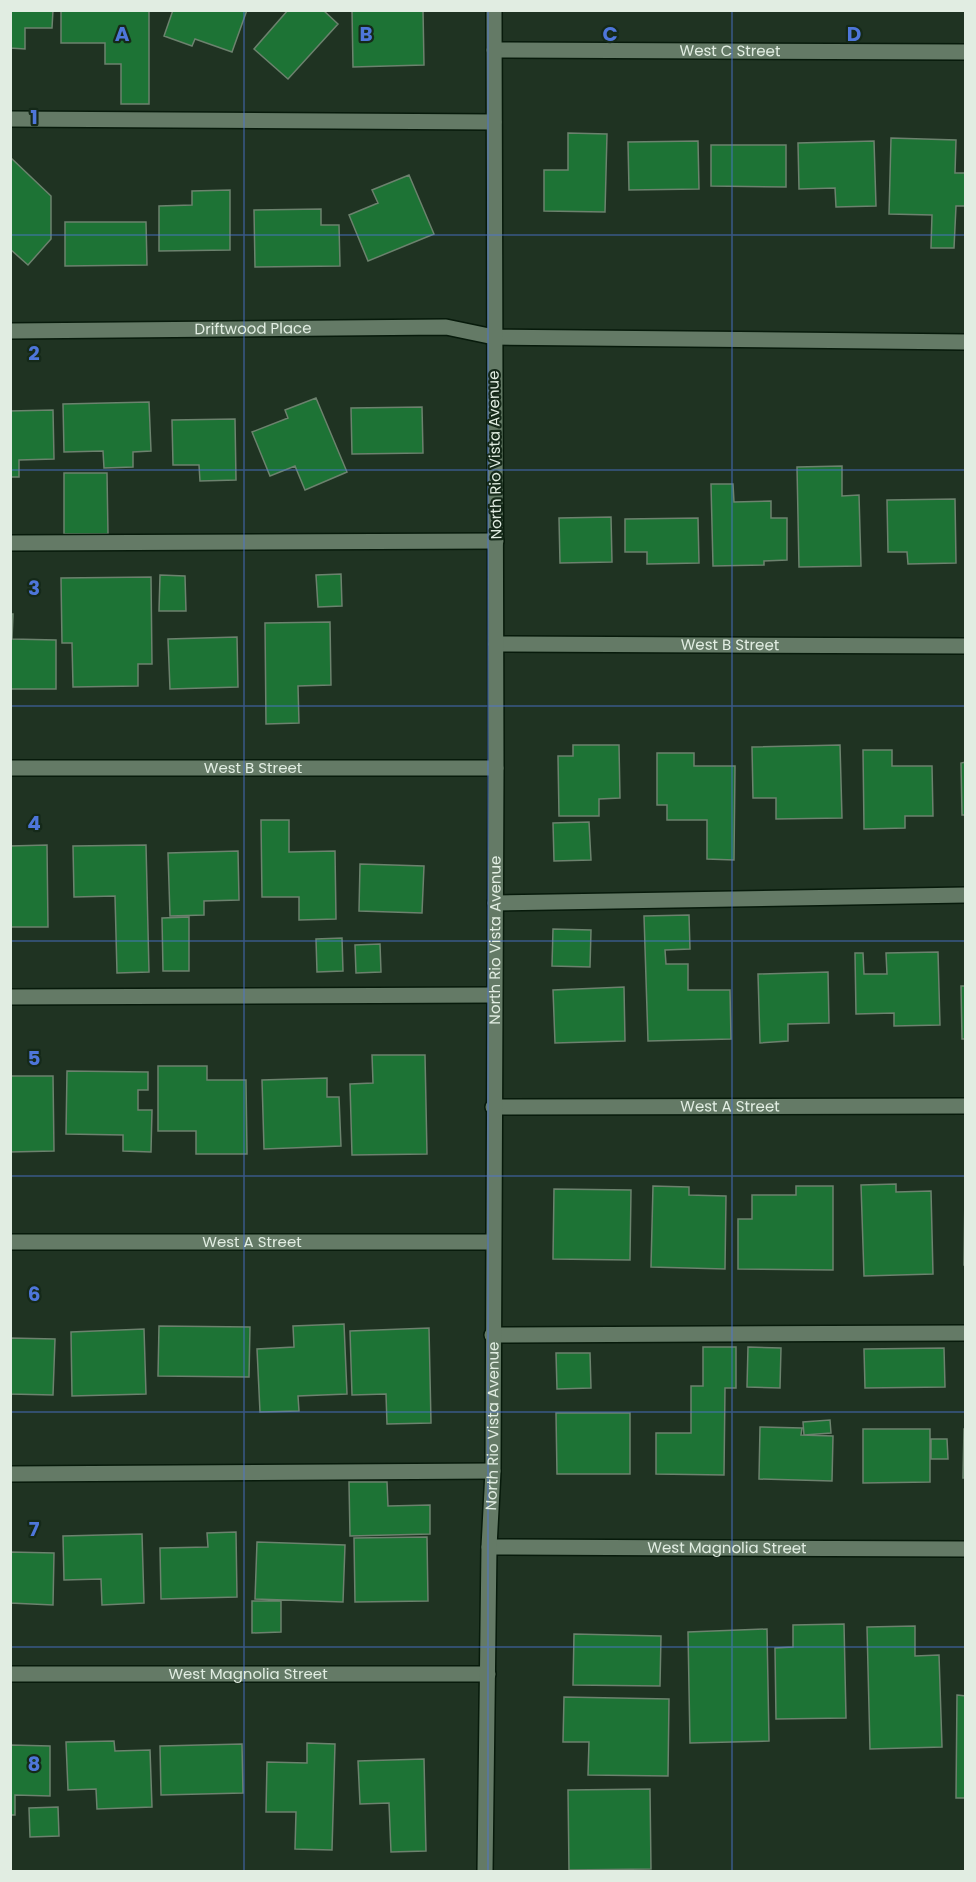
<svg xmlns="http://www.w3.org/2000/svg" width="976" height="1882" viewBox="0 0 976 1882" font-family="Poppins,sans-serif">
  <rect width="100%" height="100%" fill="#1f3322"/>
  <path fill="#1d7335" stroke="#6c826e" stroke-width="1.5" d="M10,10H53L52,28H25V49L10,48Z
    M61,10H149V104H121V64H105V43H61Z
    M173,10H247L232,52L195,39L192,46L164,36Z
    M288,10H323L338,24L288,79L254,49Z
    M352,10H423L424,65L353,67Z
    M568,133L607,134L605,212L544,211V170H568Z
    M891,138L956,140L955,173H966V206H956L954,248H931L932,215L889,214Z
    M698,141L699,189L629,190L628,142Z
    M874,141L876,206L836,207L835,188L799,189L798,143Z
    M711,145H786V187L711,186Z
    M10,157L51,196V239L28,265L10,249Z
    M409,175L434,234L368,261L349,215L378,203L372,190Z
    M230,190V250L159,251V206L192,205V191Z
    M321,209V225H339L340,266L255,267L254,210Z
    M65,222H146L147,265L65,266Z
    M316,398L347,472L305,490L295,466L270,476L252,432L288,418L285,410Z
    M149,402L151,451L133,452V467L104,468L103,451L64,452L63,404Z
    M422,407L423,453L352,454L351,408Z
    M53,410L54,459L19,460V477H10V411Z
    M235,419L236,480L200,481L199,465H173L172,420Z
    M842,466V496L859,495L861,566L799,567L797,467Z
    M64,473H107L108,534H64Z
    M711,484H733L734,502L771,501V518H787V560L764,561V565L713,566Z
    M955,499L956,563L908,564L907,552H888L887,500Z
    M611,517L612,562L560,563L559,518Z
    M698,518L699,563L647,564V552H625V519Z
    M341,574L342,606L318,607L316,575Z
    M160,575L185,576L186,611H159Z
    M151,577L152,664H138V686L73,687L72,643H62L61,578Z
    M10,614H13L12,639L56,640V689H10Z
    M330,622L331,685L298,686L299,723L266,724L265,623Z
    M237,637L238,687L170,689L168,639Z
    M573,745H619L620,798L599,799V816H559L558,756H573Z
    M840,745L842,818L776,819V798H753L752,747Z
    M863,750H892V766H932L933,816H905V828L864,829Z
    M657,753H694V766H735L734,860L707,859V820H667V805H657Z
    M966,762V815H962L961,763Z
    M261,820H289V852L335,851L336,919L299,920V897H262Z
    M589,822L591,860L554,861L553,823Z
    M47,845L48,927H10V846Z
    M146,845L149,972L117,973L115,896L74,897L73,846Z
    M238,851L239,900L204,901V915L170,916L168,853Z
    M360,864L424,866L422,913L359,911Z
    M689,915L690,949L665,950L666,964H688V990H730L731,1039L648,1041L644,916Z
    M189,917V971H163L162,918Z
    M553,929L591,930L590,967L552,966Z
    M342,938L343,971L317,972L316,939Z
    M380,944L381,972L356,973L355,945Z
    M938,952L940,1025L894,1026V1013L856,1014L855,953H863L864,974H887L886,953Z
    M828,972L829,1023L788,1024V1041L760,1043L758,974Z
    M961,986H966V1039H962Z
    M624,987L625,1041L555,1043L553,990Z
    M372,1055H425L427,1154L352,1155L350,1084L373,1083Z
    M158,1066H207V1080H246L247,1154H196V1131H158Z
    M67,1071L148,1072V1090H138V1110H152L151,1152L123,1151V1135L66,1134Z
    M10,1076H53L54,1151L10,1152Z
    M327,1078V1097H339L341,1146L264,1149L262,1080Z
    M896,1184V1192L931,1191L933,1274L864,1276L861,1185Z
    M653,1186L689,1187V1195L726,1196L725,1269L651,1267Z
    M796,1186H833V1270L738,1269V1219H752V1195H796Z
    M554,1189L631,1190L630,1260L553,1259Z
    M965,1192H966V1265H964Z
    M344,1324L347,1394L298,1396L299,1411L260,1412L257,1349L294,1347L293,1326Z
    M159,1326L250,1327L249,1377L158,1376Z
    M429,1328L431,1423L387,1424L386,1394L352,1395L350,1331Z
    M144,1329L146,1394L72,1396L71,1332Z
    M10,1338L55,1339L53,1395L10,1394Z
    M703,1347H736V1388H725L724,1475L656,1474V1433H691V1386H703Z
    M748,1347L781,1348L780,1388L747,1387Z
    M944,1348L945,1387L865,1388L864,1349Z
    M556,1353H590L591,1388L557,1389Z
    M556,1413H630V1474H557Z
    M830,1420L831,1433L804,1435L803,1422Z
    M760,1427L802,1428L801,1435L833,1436L832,1481L759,1479Z
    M863,1429H930V1482L863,1483Z
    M964,1429H966V1478H963Z
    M931,1439H947L948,1459H931Z
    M349,1482H387L388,1506L430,1505V1534L350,1536Z
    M236,1532L237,1597L161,1599L160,1548L208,1547L207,1533Z
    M142,1534L144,1603L102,1605L101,1579L64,1580L63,1536Z
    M427,1537L428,1601L355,1602L354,1538Z
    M257,1542L345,1545L343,1602L255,1599Z
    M10,1552L54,1553L53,1605L10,1603Z
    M252,1601H281V1632L252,1633Z
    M844,1624L846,1718L776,1719L775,1648L793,1647V1625Z
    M915,1626V1656L939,1655L942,1747L870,1749L867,1627Z
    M767,1629L769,1741L690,1743L688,1632Z
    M574,1634L661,1636L660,1686L573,1685Z
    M957,1695L966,1696V1798H956Z
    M564,1697L669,1699L668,1776L588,1775L589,1742H563Z
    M114,1741L115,1751L150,1750L152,1807L97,1809L96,1789L68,1790L66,1742Z
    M307,1743L335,1744L332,1850L295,1849L296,1812H266L267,1762L307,1763Z
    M242,1744L243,1793L161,1795L160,1746Z
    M10,1745L50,1746V1796L15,1795V1815H10Z
    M424,1759L426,1851L391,1852L389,1803L360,1804L358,1761Z
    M650,1789L651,1869L569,1870L568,1790Z
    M58,1807L59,1836L30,1837L29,1808Z"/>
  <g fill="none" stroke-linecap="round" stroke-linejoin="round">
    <g stroke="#071a0b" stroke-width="18">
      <g id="minor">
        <path id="s1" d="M494,50L966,52"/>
        <path d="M10,119L494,122"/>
        <path id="s2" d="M10,331L446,327L494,337L966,342"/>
        <path d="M10,543L496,541"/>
        <path id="s3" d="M496,644L966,646"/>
        <path id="s4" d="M10,768H496"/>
        <path d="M495,903L966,895"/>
        <path d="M10,997L494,995"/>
        <path id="s5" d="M493,1107L966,1106"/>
        <path id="s6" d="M10,1242H492"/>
        <path d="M492,1335L966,1333"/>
        <path d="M10,1474L493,1471"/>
        <path id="s7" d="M489,1547L966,1549"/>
        <path id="s8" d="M10,1674H488"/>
        <path id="s9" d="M485,1872L489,1547L493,1471L496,768L494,10"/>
      </g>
    </g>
    <use href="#minor" stroke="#647a66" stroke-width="15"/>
  </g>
  <path fill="none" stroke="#4e76da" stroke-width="1.5" stroke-opacity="0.55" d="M244,10V1872M488,10V1872M732,10V1872M10,235H966M10,470H966M10,706H966M10,941H966M10,1176H966M10,1412H966M10,1647H966"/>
  <g text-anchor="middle" stroke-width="4.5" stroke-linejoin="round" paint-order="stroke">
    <g font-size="15" fill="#e1ede2" stroke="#152919">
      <text dy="5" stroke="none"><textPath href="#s1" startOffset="236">West C Street</textPath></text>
      <text dy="5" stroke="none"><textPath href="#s2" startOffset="243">Driftwood Place</textPath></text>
      <text transform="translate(495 455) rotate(-91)" y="5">North Rio Vista Avenue</text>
      <text dy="5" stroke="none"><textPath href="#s3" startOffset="234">West B Street</textPath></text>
      <text dy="5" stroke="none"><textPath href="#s4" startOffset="243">West B Street</textPath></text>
      <text dy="5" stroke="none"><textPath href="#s9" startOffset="932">North Rio Vista Avenue</textPath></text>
      <text dy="5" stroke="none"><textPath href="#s5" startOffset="237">West A Street</textPath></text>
      <text dy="5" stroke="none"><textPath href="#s6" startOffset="242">West A Street</textPath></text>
      <text dy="5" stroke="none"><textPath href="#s9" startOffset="446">North Rio Vista Avenue</textPath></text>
      <text dy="5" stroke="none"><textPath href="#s7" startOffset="238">West Magnolia Street</textPath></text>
      <text dy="5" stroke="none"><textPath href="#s8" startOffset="238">West Magnolia Street</textPath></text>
    </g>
  </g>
  <g font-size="20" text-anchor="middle" font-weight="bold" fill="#4e76da" stroke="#152919" stroke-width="4.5" stroke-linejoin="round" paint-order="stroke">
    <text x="122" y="41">A</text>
    <text x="366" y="41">B</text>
    <text x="610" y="41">C</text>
    <text x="854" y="41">D</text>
    <text x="34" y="124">1</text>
    <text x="34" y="360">2</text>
    <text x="34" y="595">3</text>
    <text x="34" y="830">4</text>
    <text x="34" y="1065">5</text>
    <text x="34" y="1301">6</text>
    <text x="34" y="1536">7</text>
    <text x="34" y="1771">8</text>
  </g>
  <rect width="976" height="1882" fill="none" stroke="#e1ede2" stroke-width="24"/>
</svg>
